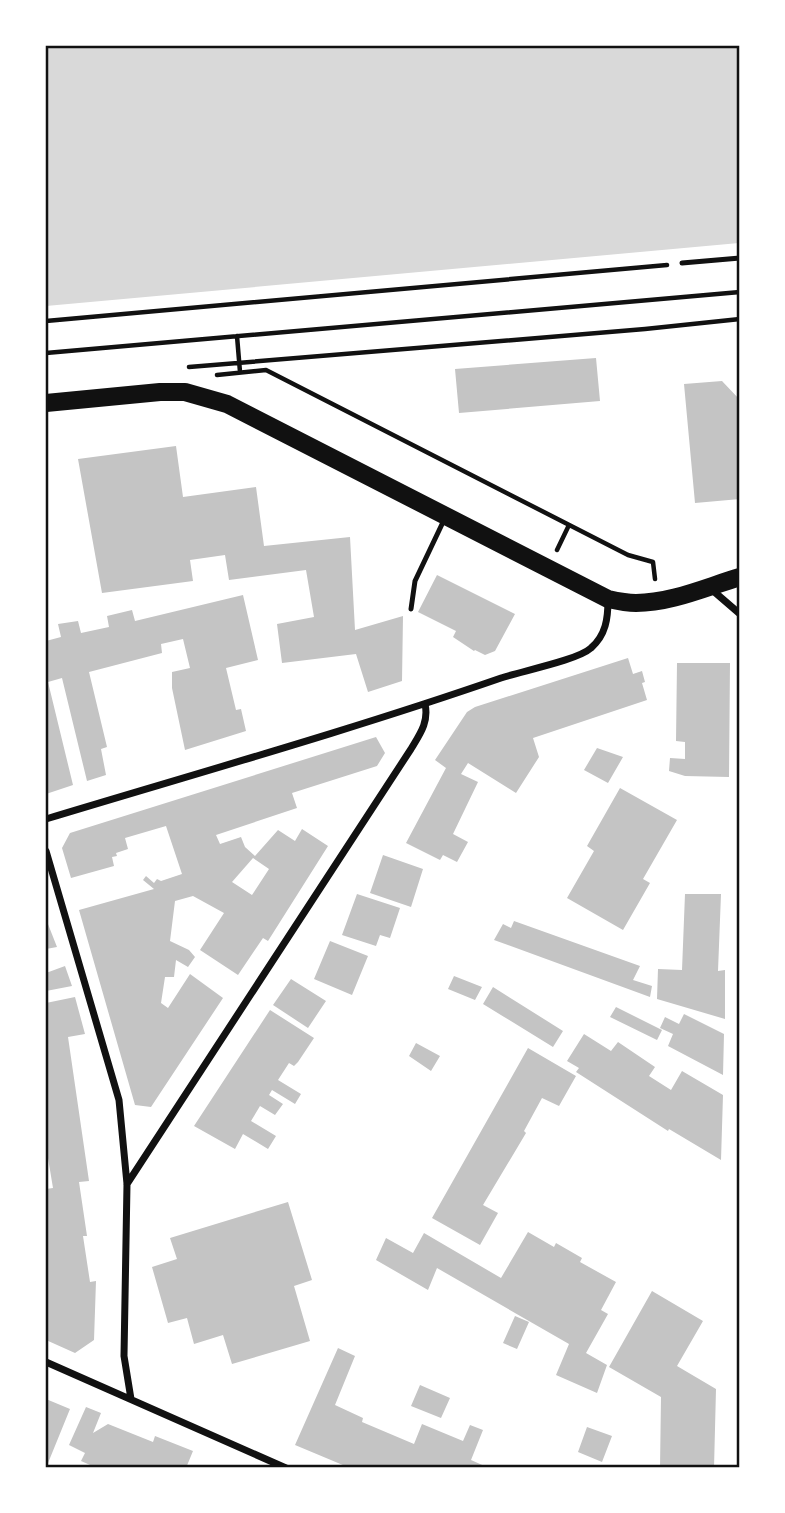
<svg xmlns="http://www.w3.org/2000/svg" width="785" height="1513" viewBox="0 0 785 1513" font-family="'Golos Text',sans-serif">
  <rect width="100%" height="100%" fill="#fff"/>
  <path fill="#d9d9d9" d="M46,46H739V243L46,306Z"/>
  <path fill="#c4c4c4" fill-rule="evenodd" d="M596,358L600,401L459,413L455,369Z
    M722,381L740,400V499L695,503L684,384Z
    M176,446L183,497L256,487L264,546L350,537L355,630L403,616L402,681L368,692L356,654L282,663L277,624L314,617L306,570L229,580L225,555L190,560L193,581L102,593L78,459Z
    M437,575L515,614L495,651L485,655L475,650L474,651L453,637L456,631L418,612Z
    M243,595L258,660L226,668L236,710L241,709L246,731L185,750L172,688V672L190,668L183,639L161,644L162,653L89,672L107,747L101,749L106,775L87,781L62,678L48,682L73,785L46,794V641L61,637L58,624L78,621L81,633L109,627L107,616L132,610L135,621Z
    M628,658L633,674L642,671L645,682L642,683L647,700L533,738L539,757L516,793L468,763L461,774L478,782L453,834L468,842L457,862L443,855L440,860L406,843L446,768L435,760L467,712L475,707Z
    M677,663H730L729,777L685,776L669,771L670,758L685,759V742L676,741Z
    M376,737L385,753L377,766L292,793L297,808L216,835L220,844L241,837L245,847L255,856L278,830L295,841L302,829L328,846L268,941L263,938L238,975L200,950L224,913L193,896L175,901L170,941L189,950L195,957L188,967L176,960L174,977H165L161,1003L168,1008L190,974L223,998L151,1107L135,1105L79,910L154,889L143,880L146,876L154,883L157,879L161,881L182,874L166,826L125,838L128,849L116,853L117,856L112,857L114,866L71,878L62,848L70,833ZM253,858L269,869L252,895L232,882Z
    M597,748L623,757L608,783L584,770Z
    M620,788L677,820L643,879L650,883L623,930L567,898L594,851L587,846Z
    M383,855L423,869L411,907L370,893Z
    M357,894L400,908L390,938L380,935L376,946L342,935Z
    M685,894H721L718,971L725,970V1019L657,999L658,969L682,970Z
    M46,919L57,947L46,949Z
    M514,921L640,966L633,980L652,986L650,997L494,940L503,924L511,928Z
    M330,941L368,956L352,995L314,979Z
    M65,966L72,986L46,991V973Z
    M454,976L482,987L475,1000L448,989Z
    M291,979L326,1001L308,1028L273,1005Z
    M493,987L563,1031L553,1047L483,1004Z
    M75,997L85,1034L68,1037L89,1181L79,1182L87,1236H83L90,1282L96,1281L94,1340L75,1353L46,1340V1189L53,1188L46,1146V1003Z
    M616,1007L662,1030L657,1040L610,1017Z
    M270,1010L314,1038L298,1062L294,1066L289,1063L278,1080L301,1094L295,1104L272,1090L269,1095L283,1104L275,1115L260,1106L251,1121L276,1136L268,1149L243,1134L235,1149L194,1126Z
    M684,1014L724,1034L723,1075L668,1046L673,1034L660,1028L665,1017L679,1024Z
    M584,1034L611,1051L618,1042L655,1067L649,1076L671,1090L682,1071L723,1095L721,1160L669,1129L668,1131L576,1072L579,1068L567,1061Z
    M416,1043L440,1056L431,1071L409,1056Z
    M528,1048L576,1076L559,1106L542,1098L524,1131L526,1133L483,1205L498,1213L480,1245L432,1218Z
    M288,1202L312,1280L294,1286L310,1341L232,1364L223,1335L194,1344L187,1318L168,1323L152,1267L177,1259L170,1238Z
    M528,1232L554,1247L556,1243L582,1258L580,1262L616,1282L601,1310L608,1314L586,1353L607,1365L597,1393L556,1375L569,1344L437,1268L428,1290L376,1260L386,1238L413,1253L424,1233L501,1278Z
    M652,1291L703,1321L677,1366L716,1389L714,1468H660L661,1397L609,1367Z
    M515,1316L529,1322L517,1349L503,1343Z
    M338,1348L355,1356L335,1405L363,1418L362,1422L414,1444L422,1424L463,1441L470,1425L483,1430L471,1460L489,1468H350L295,1445Z
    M420,1385L450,1398L441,1418L411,1406Z
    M46,1399L70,1409L46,1468Z
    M86,1407L101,1413L93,1433L108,1424L153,1442L155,1436L193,1451L186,1468H97L81,1461L85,1453L69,1445Z
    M587,1427L612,1436L602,1462L578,1452Z"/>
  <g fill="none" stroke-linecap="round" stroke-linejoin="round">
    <path stroke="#111" stroke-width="4.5" d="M46,321L667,265
      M237,336L240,372
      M46,353L740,292
      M189,367L645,329L740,319
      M217,375L266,370L628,555L653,562L655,579
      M557,550L569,525"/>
    <path stroke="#111" stroke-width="5" d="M682,263L740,258
      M411,609L415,581L444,520"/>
    <path stroke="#111" stroke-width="7" d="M711,589L740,614
      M46,819C198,773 351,730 501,678C522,671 578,660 591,648C606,635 608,618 608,600
      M46,851L119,1100L127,1184L124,1356L131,1399
      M127,1184L411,749C420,734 429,722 425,704
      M46,1362L286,1468"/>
    <path stroke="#111" stroke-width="18" d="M46,403L160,392H185L227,404L608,599C617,601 627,603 636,603C671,603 706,587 740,577"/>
  </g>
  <rect width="785" height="1513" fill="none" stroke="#ffffff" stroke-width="94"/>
  <rect x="47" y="47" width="691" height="1419" fill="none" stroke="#111" stroke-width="2.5"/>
</svg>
